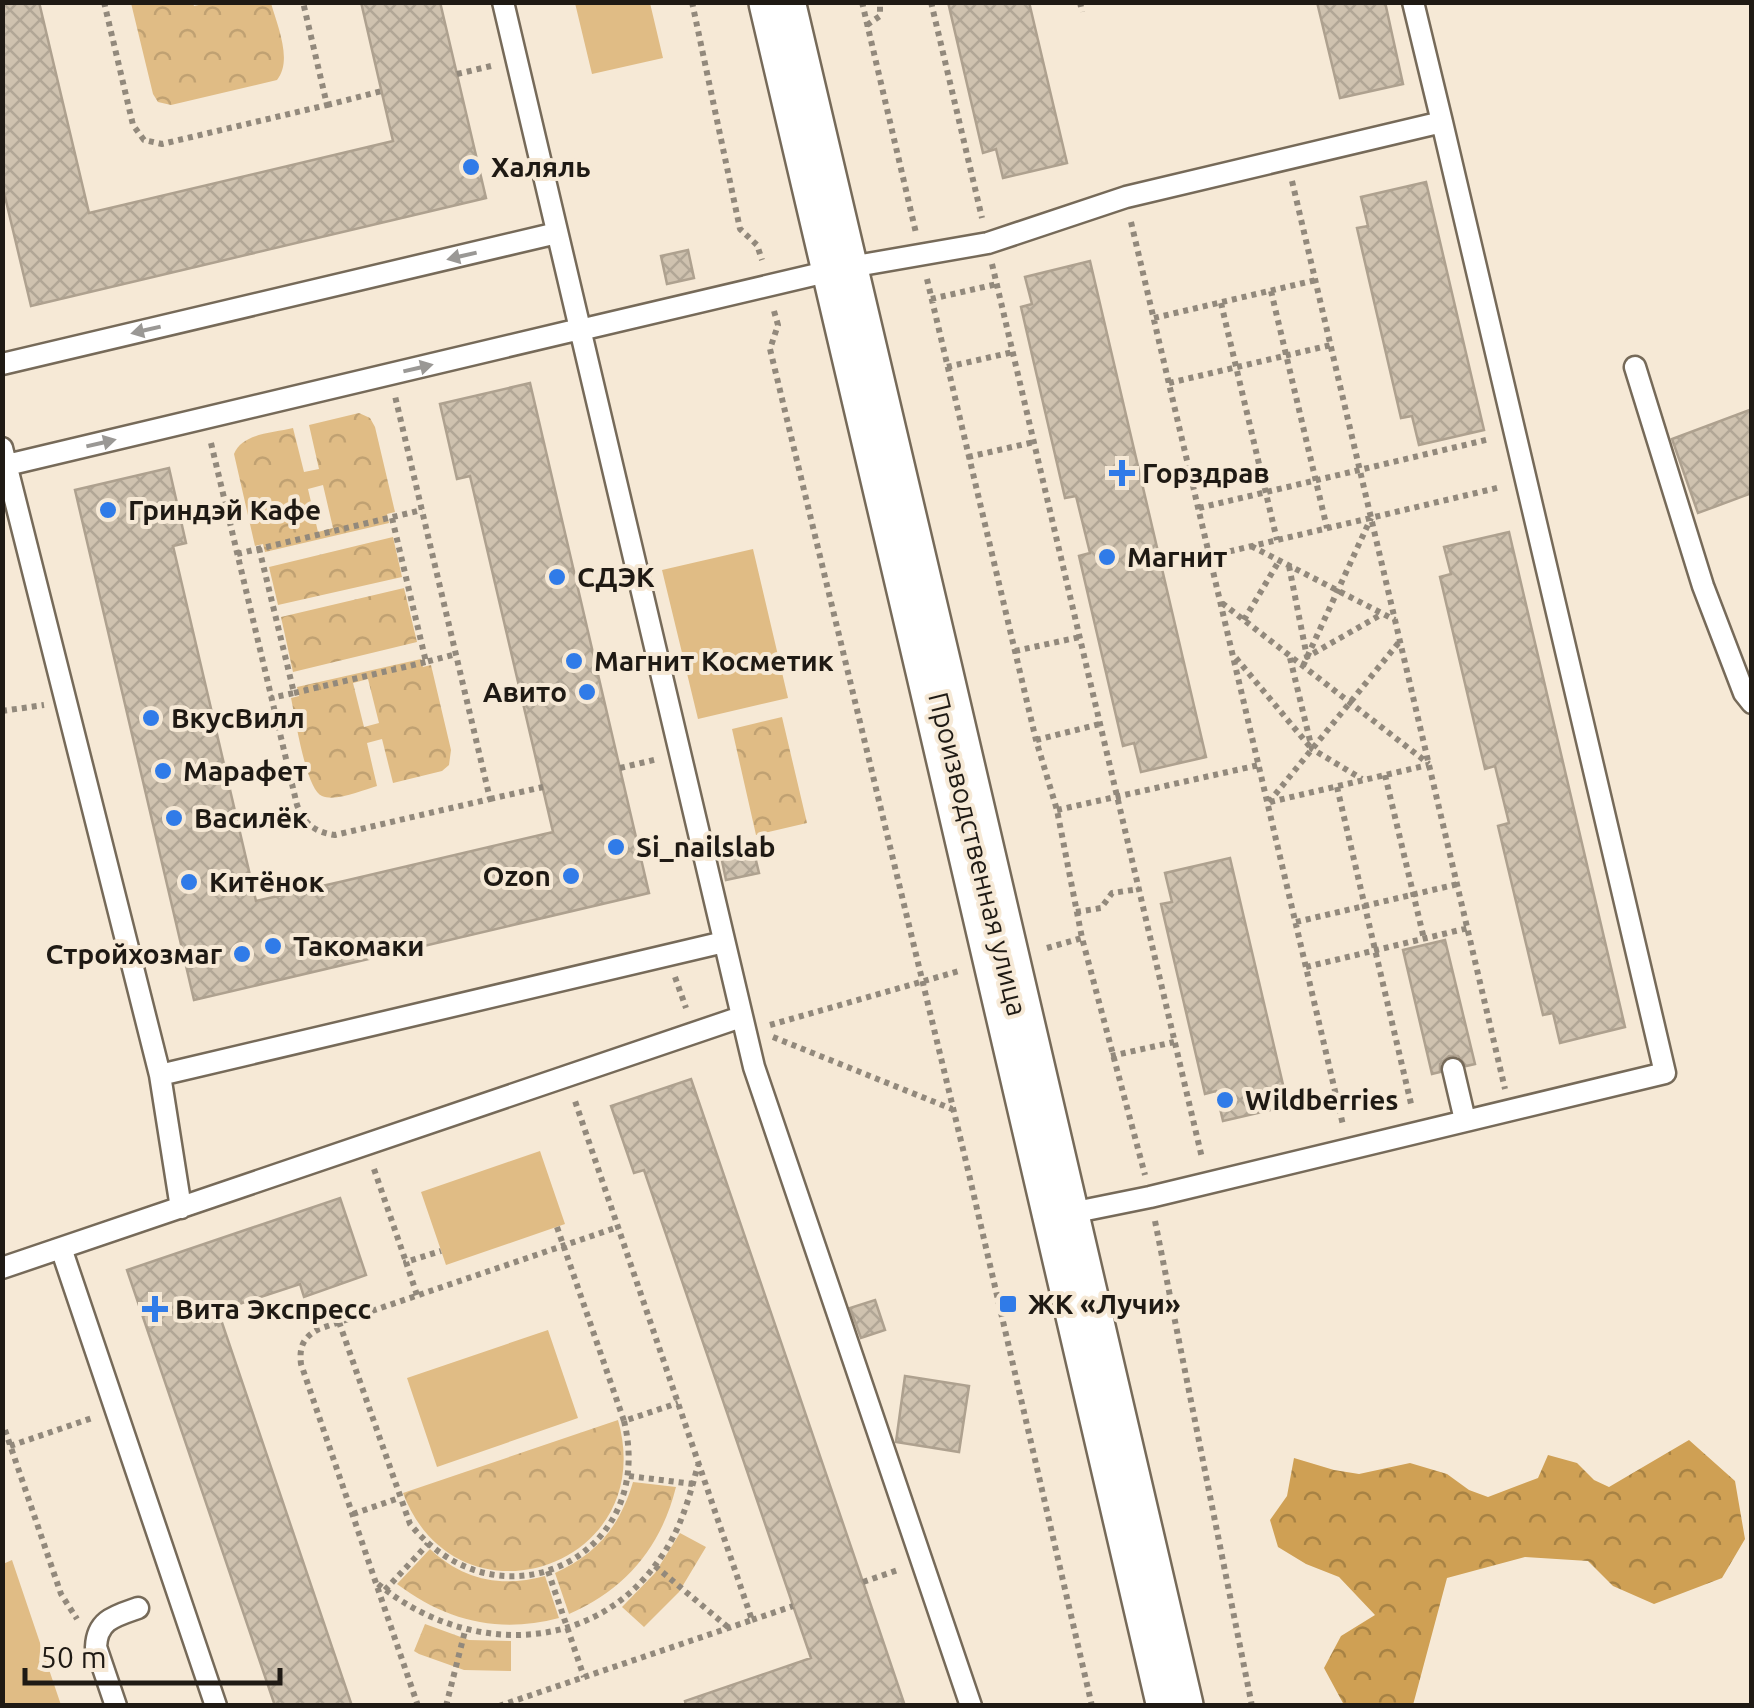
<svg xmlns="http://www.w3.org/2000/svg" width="1754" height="1708" viewBox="0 0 1754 1708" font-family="Ubuntu,sans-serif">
  <defs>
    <pattern id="forest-crowns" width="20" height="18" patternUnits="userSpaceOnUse" patternTransform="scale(2.5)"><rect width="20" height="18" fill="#cfa054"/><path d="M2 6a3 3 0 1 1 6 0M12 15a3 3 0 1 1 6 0" fill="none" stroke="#a78244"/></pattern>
    <pattern id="park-crowns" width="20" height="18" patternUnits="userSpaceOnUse" patternTransform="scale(2.5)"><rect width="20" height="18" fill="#e0bc85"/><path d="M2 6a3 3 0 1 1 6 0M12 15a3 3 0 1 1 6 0" fill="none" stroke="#c0a172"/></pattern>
    <pattern id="building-cross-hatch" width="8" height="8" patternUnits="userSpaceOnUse" patternTransform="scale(2.5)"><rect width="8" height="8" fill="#cfc2af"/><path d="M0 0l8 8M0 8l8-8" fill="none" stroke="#b1a696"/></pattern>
  </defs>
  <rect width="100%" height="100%" fill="#f6e9d6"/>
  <path fill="#e0bc85" d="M575,3H650L663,58L592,74Z
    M753,549L788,698L698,719L662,570Z
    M540,1151L565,1224L446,1265L421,1192Z
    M548,1330L578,1418L437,1467L407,1378Z
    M12,1560L61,1705H3V1564Z"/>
  <path fill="url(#forest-crowns)" d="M1689,1440L1735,1481L1745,1539L1722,1578L1654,1604L1613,1586L1588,1561L1525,1557L1447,1578L1413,1705H1344L1324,1668L1341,1636L1375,1615L1339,1577L1306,1564L1278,1547L1270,1520L1287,1496L1294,1458L1334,1470L1359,1474L1410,1463L1447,1474L1469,1490L1488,1497L1538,1478L1548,1455L1577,1463L1594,1480L1609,1487Z"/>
  <path fill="url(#park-crowns)" fill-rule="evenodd" d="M208,3H271C277,25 293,60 277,80L171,105L158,102L153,94L131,3H193L194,6Z
    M359,413L370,418L375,427L395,512L387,514L389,523L265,552L263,544L255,546L234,454C242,433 273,433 293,428L304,472L319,469L309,425ZM323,485L333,528L318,532L308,489Z
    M393,537L402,577L278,605L269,567Z
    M404,588L417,642L293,672L281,617Z
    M421,659L423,667L431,665L451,750L449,765L442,771L393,783L382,739L367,743L377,786C363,790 336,802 322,796C306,790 295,716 291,698L299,696L297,687ZM368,679L379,723L364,727L353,683Z
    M782,717L807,823L756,835L732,729Z
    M618,1420C660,1567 457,1635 403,1493Z
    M633,1482L676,1487C661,1547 626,1589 569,1614L555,1573C597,1554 620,1526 633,1482Z
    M680,1533L706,1547L679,1592L644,1627L622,1607L655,1573Z
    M430,1549C463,1580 501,1588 545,1576L559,1618C499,1634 446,1621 397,1584Z
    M425,1624L469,1640L511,1641V1671L464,1670L419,1654L414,1651Z"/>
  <path fill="url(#building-cross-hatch)" stroke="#aea18f" stroke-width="2.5" d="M2,2H39L89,213L393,141L361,2H440L486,198L31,306L2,184Z
    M948,2H1029L1067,163L1003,178L996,149L983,153Z
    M1317,2H1385L1403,84L1340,98Z
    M1426,182L1484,430L1419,445L1412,416L1401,418L1357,228L1368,226L1361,197Z
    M688,250L694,278L667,284L661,256Z
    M1090,261L1206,757L1141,772L1134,743L1123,746L1079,556L1090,553L1076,496L1065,498L1021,307L1032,304L1025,277Z
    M530,383L649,893L194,1000L75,490L169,468L186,543L173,546L256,901L344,881L553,832L470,476L457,479L440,404Z
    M1752,409V493L1698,513L1672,439Z
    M1509,532L1625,1027L1560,1043L1553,1013L1543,1015L1498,826L1509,823L1495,766L1485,769L1440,577L1451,574L1444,547Z
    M752,844L759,873L726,880L720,851Z
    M1230,858L1288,1106L1223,1121L1216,1091L1205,1094L1161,904L1172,902L1165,873Z
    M1445,940L1475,1064L1466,1066L1458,1056H1449L1440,1064V1072L1432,1074L1403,950Z
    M691,1079L863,1582L905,1706H686L685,1701L811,1658L644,1170L634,1173L611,1106Z
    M340,1198L366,1275L304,1297L300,1284L218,1311L352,1706H275L127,1270Z
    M875,1300L885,1330L861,1338L850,1308Z
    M905,1376L969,1386L959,1452L896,1442Z"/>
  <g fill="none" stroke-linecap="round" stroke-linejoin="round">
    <g stroke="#766a59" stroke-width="25">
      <path id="service" d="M503,2L754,1067L971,1706
        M1413,2L1442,122
        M580,330L839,269L988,243L1126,197L1442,122L1665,1073L1150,1197L1066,1214
        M2,364L557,233
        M1635,367L1703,586L1744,693L1752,703
        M2,448L160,1075L724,942
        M7,465L580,329
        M1453,1069L1465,1120
        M160,1075L181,1208
        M61,1248L216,1706
        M2,1268L741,1017
        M116,1706L96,1647C97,1620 115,1616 138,1608"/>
    </g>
    <g stroke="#766a59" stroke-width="60">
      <path id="secondary" d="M777,2C910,570 1045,1137 1175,1706"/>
    </g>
    <path stroke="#92897c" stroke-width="6" stroke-dasharray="5 5" stroke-linecap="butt" d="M104,2L133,125L144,140L162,144L327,105L303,2
      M692,2L740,229L757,245L762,260
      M862,2L916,233
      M931,2L982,218
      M1080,2L1082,12
      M867,25L880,16V2
      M457,74L491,66
      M327,105L382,91
      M1292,181L1505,1089
      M1131,222L1343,1125
      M992,264L1202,1158
      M927,279L1036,740L1057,810L1082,938L1145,1175
      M1271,291L1327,528
      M931,299L997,284
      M1221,303L1277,540
      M774,311L778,325L770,349L968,1170L1092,1706
      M1154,318L1316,280
      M947,367L1013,352
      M1169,383L1331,345
      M211,443L297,805C305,824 314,832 335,835L490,799L395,396
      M968,457L1034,442
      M1199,508L1490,439
      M392,518L426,662L456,654
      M1251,546L1395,620
      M259,548L294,693L271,698
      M237,554L422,510
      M1210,556L1501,487
      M1289,566L1307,657L1382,614
      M1222,603L1429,764
      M1244,620L1279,561
      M1015,651L1080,637
      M1236,658L1311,748
      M1290,658L1312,749L1362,779
      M1303,666L1371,518
      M294,693L426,662
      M2,711L44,705
      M1036,740L1100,724
      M620,768L658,759
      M1385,775L1424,939
      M1337,787L1412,1108
      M490,799L543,787
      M1269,802L1400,641
      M1270,802L1428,765
      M1057,810L1259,765
      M1076,912L1101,908L1112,893L1139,889
      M1296,922L1458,884
      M1047,948L1082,938
      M1306,967L1468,928
      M675,977L686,1008
      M770,1025L959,971
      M773,1037L952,1109
      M1111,1056L1174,1042
      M374,1169L406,1262
      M1155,1221L1252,1706
      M557,1227L624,1421L678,1403
      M417,1295L406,1262L441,1251
      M339,1322L410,1524C498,1633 658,1558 624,1421
      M5,1430L61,1594L77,1619
      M10,1446L95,1417
      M629,1476L693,1484
      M353,1514L399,1498
      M655,1566L729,1628
      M548,1571L584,1677
      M863,1582L898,1570
      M378,1584C464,1655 594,1657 661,1557C681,1529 689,1498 698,1465
      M385,1590L428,1544
      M752,1620L793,1606
      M418,1706L301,1364C299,1347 303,1337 319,1329L618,1227
      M446,1706L465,1631
      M499,1706L752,1620L575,1101"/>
    <use href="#service" stroke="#fff" stroke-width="20"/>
    <use href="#secondary" stroke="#fff" stroke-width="55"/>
  </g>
  <defs><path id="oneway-solid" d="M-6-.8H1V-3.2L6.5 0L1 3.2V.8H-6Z" transform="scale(2.5)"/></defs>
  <g fill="#9a9895">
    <use href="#oneway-solid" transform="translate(462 256) rotate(167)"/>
    <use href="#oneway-solid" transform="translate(146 330) rotate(167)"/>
    <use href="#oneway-solid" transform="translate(418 368) rotate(-13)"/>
    <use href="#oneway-solid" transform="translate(101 443) rotate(-13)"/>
  </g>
  <g fill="#307be8" stroke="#f6e9d6" stroke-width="4">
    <circle cx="471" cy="167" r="10"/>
    <path d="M1117 458h10v10h10v10h-10v10h-10v-10h-10v-10h10z"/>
    <circle cx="108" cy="510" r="10"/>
    <circle cx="1107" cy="557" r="10"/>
    <circle cx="557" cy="577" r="10"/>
    <circle cx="574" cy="661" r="10"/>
    <circle cx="587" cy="692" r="10"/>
    <circle cx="151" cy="718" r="10"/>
    <circle cx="163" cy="771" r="10"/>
    <circle cx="174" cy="818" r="10"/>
    <circle cx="616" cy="847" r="10"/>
    <circle cx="571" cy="876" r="10"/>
    <circle cx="189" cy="882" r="10"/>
    <circle cx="273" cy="946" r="10"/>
    <circle cx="242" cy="954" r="10"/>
    <circle cx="1225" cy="1100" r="10"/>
    <rect x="998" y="1294" width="20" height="20" rx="5"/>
    <path d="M150 1294h10v10h10v10h-10v10h-10v-10h-10v-10h10z"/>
  </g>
  <g text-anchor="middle" stroke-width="8" stroke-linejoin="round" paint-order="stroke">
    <g font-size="28" font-weight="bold" fill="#1f1a14" stroke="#f6e9d6" text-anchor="start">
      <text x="491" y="177">Халяль</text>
      <text x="1142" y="483">Горздрав</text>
      <text x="128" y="520">Гриндэй Кафе</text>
      <text x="1127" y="567">Магнит</text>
      <text x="577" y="587">СДЭК</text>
      <text x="594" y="671">Магнит Косметик</text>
      <text x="567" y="702" text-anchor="end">Авито</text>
      <text x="171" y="728">ВкусВилл</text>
      <text x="183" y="781">Марафет</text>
      <text x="194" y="828">Василёк</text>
      <text x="636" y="857">Si_nailslab</text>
      <text x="551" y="886" text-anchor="end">Ozon</text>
      <text x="209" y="892">Китёнок</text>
      <text x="293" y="956">Такомаки</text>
      <text x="222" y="964" text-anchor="end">Стройхозмаг</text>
      <text x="1245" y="1110">Wildberries</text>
      <text x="1028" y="1314">ЖК «Лучи»</text>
      <text x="175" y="1319">Вита Экспресс</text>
    </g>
    <g font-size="28" fill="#1f1a14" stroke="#f6e9d6">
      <text transform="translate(978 854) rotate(76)" y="10">Производственная улица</text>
    </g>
  </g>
  <rect width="1754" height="1708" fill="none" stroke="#1f1a14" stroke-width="10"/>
  <path d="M25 1668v15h255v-15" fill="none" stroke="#1f1a14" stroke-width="5"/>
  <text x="40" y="1668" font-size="30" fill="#1f1a14" stroke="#f6e9d6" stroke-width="8" paint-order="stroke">50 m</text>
</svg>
